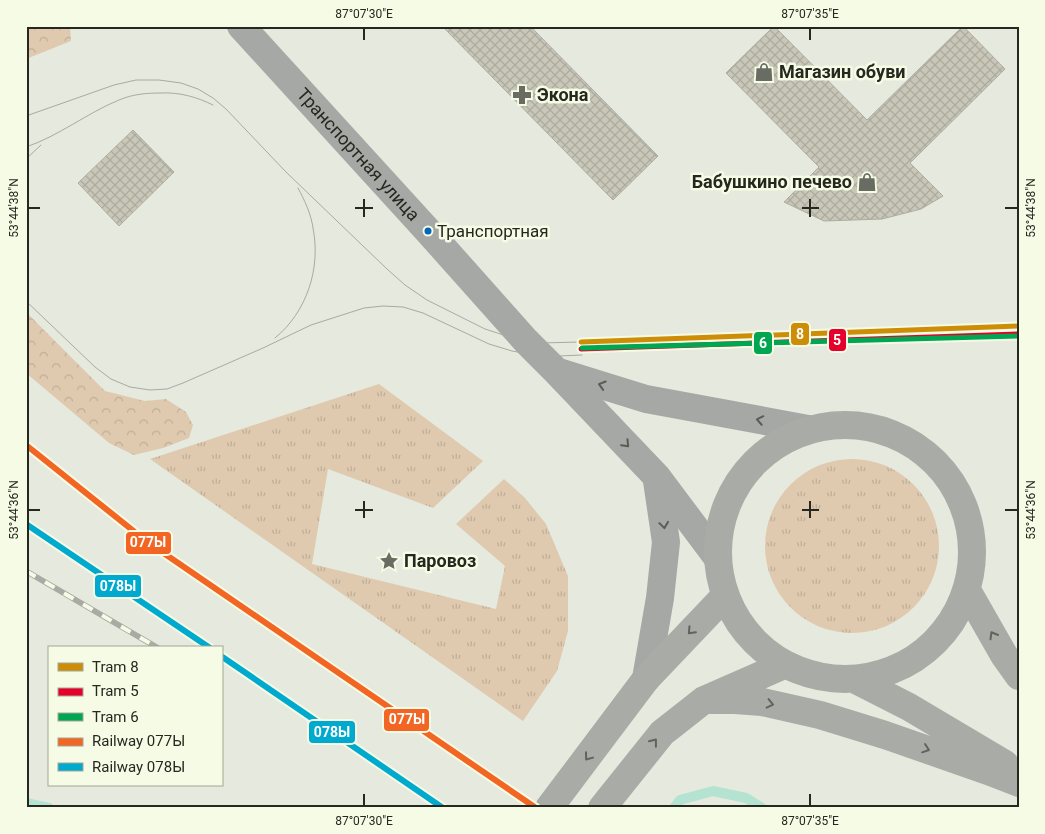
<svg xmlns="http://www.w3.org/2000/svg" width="1045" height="834" viewBox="0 0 1045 834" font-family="Roboto,sans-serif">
  <defs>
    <pattern id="grass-tufts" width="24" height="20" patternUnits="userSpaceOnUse" patternTransform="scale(1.25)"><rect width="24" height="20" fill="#dfcab0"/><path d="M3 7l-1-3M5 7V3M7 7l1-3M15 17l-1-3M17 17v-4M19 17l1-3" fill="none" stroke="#bfae97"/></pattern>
    <pattern id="forest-crowns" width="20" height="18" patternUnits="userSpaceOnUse" patternTransform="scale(1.25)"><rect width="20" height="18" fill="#dfcab0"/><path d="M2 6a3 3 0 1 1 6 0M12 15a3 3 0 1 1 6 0" fill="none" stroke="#bfae97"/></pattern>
    <pattern id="building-cross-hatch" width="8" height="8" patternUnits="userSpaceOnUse" patternTransform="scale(1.25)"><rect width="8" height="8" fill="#c9c7b8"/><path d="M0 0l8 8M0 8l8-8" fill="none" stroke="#acab9e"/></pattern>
  </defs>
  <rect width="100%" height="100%" fill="#e6e9dd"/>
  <path fill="url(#grass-tufts)" d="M379,384L483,461L433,508L328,469L312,564L496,609L505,566L456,524L504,479L525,498L546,524L568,576V631L557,671L523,721L150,459Z
    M765 546a87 87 0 1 1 174 0a87 87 0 1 1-174 0Z"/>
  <path fill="url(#forest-crowns)" d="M26,26H70L71,41L26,59Z
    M26,312L105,391L145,401L166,399L186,412L193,425L189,438L163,448L134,455L109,443L26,373Z"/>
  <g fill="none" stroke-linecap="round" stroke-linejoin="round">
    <path stroke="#b4e3d2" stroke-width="10" d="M26,803L49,808
      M674,808L680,800L713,791L746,798L762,808"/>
  </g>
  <path fill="url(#building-cross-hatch)" stroke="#adaca3" d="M442,26H530L658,156L613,200Z
    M774,26L867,120L963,26L1005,69L910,163L943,196L921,209L882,219L824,221L784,202L819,167L726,73Z
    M133,130L174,172L119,226L78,183Z"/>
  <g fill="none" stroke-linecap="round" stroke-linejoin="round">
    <g stroke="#a5a8a4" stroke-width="28">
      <path id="s1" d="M241,26L428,231L526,341L556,371L657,477L717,557"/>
      <path d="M559,372L646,399L808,429"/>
      <path d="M646,679L660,598L666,542L657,481"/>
    </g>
    <path stroke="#a9aca6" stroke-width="28" d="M718 552a127 127 0 1 1 254 0a127 127 0 1 1-254 0Z
      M968,592L1004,655L1019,676
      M856,680L909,707L1005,764
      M704,700H735L762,702L820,715L885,735L988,771L1019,783
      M549,808L646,679L725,596
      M602,808L662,733L704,700L784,665"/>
    <path stroke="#a8aaa4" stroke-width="1" d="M26,116L114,85L136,80H159L181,83L198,89L213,98L226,109L286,172L387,269L405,285L427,300L485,329L519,340L539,343L581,342
      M26,147C59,136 87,113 119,100C133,94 147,93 161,93C179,92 197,97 213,105
      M26,159L41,145
      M26,301L95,367L111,379L130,387L150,390L167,389L183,383L263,348L311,325L364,308L383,306L403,307L423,313L489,344L512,351L535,355L559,356L582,355
      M275,338C307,312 321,268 313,228C311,214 305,201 298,188"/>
    <g stroke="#a8aaa4" stroke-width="5.5">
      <path id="rail" d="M26,571L158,648"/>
    </g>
    <use href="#rail" stroke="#f5fbe5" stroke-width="4" stroke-dasharray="11" stroke-linecap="butt"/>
    <g stroke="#f5fbe5" stroke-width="10">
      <path id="rail-1" d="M26,445L146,541L536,808"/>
    </g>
    <g stroke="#f5fbe5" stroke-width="10">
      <path id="rail-2" d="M26,524L210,648
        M221,656L443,808"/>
    </g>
    <use href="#rail-1" stroke="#f26522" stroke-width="6"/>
    <use href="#rail-2" stroke="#00a9ce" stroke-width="6"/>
    <g stroke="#f5fbe5" stroke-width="9">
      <path id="tram-1" d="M581,342L1019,326"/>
    </g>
    <g stroke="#f5fbe5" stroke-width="9">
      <path id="tram-2" d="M581,349L1019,334"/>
    </g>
    <g stroke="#f5fbe5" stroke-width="9">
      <path id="tram-3" d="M582,348L1019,336"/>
    </g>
    <use href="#tram-1" stroke="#cd8d06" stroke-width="5"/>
    <use href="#tram-2" stroke="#e4002b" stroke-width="5"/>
    <use href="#tram-3" stroke="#00a651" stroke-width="5"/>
  </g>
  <defs><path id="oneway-chevron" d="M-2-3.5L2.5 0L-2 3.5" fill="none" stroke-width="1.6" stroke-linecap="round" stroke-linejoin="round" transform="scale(1.25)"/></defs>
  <g stroke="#595b55">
    <use href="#oneway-chevron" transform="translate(602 385) rotate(-163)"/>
    <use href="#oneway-chevron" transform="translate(760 420) rotate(-169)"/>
    <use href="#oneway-chevron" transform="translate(626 444) rotate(46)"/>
    <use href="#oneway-chevron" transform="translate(664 525) rotate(82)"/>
  </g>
  <g stroke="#61635c">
    <use href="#oneway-chevron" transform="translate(691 631) rotate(133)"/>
    <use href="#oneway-chevron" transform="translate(993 635) rotate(-120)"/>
    <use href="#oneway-chevron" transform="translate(770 704) rotate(13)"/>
    <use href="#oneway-chevron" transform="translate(654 742) rotate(-52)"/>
    <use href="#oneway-chevron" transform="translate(926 749) rotate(19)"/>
    <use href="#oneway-chevron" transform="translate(588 757) rotate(127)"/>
  </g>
  <path fill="none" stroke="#262820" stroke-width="2" d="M364,28V40M810,28V40M364,199V217M810,199V217M28,208H40M355,208H373M802,208H819M1005,208H1018M364,501V518M810,501V518M28,510H40M355,510H373M802,510H819M1005,510H1018M364,794V806M810,794V806"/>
  <defs>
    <g id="shop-bare" transform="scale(1.5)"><path d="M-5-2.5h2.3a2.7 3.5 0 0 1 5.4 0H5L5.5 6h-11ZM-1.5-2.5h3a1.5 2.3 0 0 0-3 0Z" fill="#696c62" stroke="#f5fbe5" stroke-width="2.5" paint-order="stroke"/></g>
    <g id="pharmacy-bare" transform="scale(1.5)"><path d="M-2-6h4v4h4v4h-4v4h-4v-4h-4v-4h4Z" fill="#696c62" stroke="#f5fbe5" stroke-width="2.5" paint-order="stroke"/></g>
    <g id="sight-bare" transform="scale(1.5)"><path d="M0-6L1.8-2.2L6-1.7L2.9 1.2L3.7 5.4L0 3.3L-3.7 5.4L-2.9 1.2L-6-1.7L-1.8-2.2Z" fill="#696c62" stroke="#f5fbe5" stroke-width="2.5" paint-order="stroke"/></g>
  </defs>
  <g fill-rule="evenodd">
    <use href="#shop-bare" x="764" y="72"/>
    <use href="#pharmacy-bare" x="522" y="95"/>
    <use href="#shop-bare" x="867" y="182"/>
    <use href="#sight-bare" x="389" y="561"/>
  </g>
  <circle fill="#0065bd" stroke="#f5fbe5" stroke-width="2" cx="428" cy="231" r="4.5"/>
  <g text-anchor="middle" stroke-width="5" stroke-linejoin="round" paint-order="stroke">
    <g font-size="17" fill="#262820" stroke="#f5fbe5" text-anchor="start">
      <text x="437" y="237">Транспортная</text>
    </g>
    <g font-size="18" font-weight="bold" fill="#262820" stroke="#f5fbe5" text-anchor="start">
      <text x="779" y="78">Магазин обуви</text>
      <text x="537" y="101">Экона</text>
      <text x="852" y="188" text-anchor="end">Бабушкино печево</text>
      <text x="404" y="567">Паровоз</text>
    </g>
    <g font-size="18" fill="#262820" stroke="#f5fbe5">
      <text dy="6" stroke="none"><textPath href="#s1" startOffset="174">Транспортная улица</textPath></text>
    </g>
  </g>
  <g stroke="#f5fbe5" stroke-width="2">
    <rect x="790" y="322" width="20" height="24" rx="5" fill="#cd8d06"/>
    <rect x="828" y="328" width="19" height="24" rx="5" fill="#e4002b"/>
    <rect x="753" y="331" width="20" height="24" rx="5" fill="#00a651"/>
    <rect x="125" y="531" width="47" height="24" rx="5" fill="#f26522"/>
    <rect x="94" y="574" width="48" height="24" rx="5" fill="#00a9ce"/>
    <rect x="383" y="708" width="47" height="24" rx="5" fill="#f26522"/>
    <rect x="308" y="720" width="48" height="24" rx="5" fill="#00a9ce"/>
  </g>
  <g font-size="14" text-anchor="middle" font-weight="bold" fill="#fff">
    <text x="800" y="339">8</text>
    <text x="837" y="345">5</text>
    <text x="763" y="348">6</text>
    <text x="148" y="547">077Ы</text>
    <text x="118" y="591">078Ы</text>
    <text x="407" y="724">077Ы</text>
    <text x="332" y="737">078Ы</text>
  </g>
  <rect width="1045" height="834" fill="none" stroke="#f5fbe5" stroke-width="55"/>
  <rect x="48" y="646" width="175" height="140" fill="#f5fbe5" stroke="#a2a796"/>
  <rect x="58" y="663" width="25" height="8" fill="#cd8d06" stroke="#a2a796"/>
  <text x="92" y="672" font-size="15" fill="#262820">Tram 8</text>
  <rect x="58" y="688" width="25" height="8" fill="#e4002b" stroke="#a2a796"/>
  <text x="92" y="696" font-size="15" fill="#262820">Tram 5</text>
  <rect x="58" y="713" width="25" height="8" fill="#00a651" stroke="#a2a796"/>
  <text x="92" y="722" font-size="15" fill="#262820">Tram 6</text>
  <rect x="58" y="738" width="25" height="8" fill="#f26522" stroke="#a2a796"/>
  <text x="92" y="746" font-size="15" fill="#262820">Railway 077Ы</text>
  <rect x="58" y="763" width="25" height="8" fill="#00a9ce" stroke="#a2a796"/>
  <text x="92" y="772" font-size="15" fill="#262820">Railway 078Ы</text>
  <rect x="28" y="28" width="990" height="778" fill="none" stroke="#262820" stroke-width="2"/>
  <g font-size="12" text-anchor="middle" fill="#262820">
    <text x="364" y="18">87°07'30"E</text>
    <text x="810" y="18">87°07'35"E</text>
    <text transform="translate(14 208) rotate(-90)" y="4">53°44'38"N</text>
    <text transform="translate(1031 208) rotate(-90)" y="4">53°44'38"N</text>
    <text transform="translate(14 510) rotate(-90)" y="4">53°44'36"N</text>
    <text transform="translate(1031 510) rotate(-90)" y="4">53°44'36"N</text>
    <text x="364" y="825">87°07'30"E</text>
    <text x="810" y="825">87°07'35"E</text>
  </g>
</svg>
